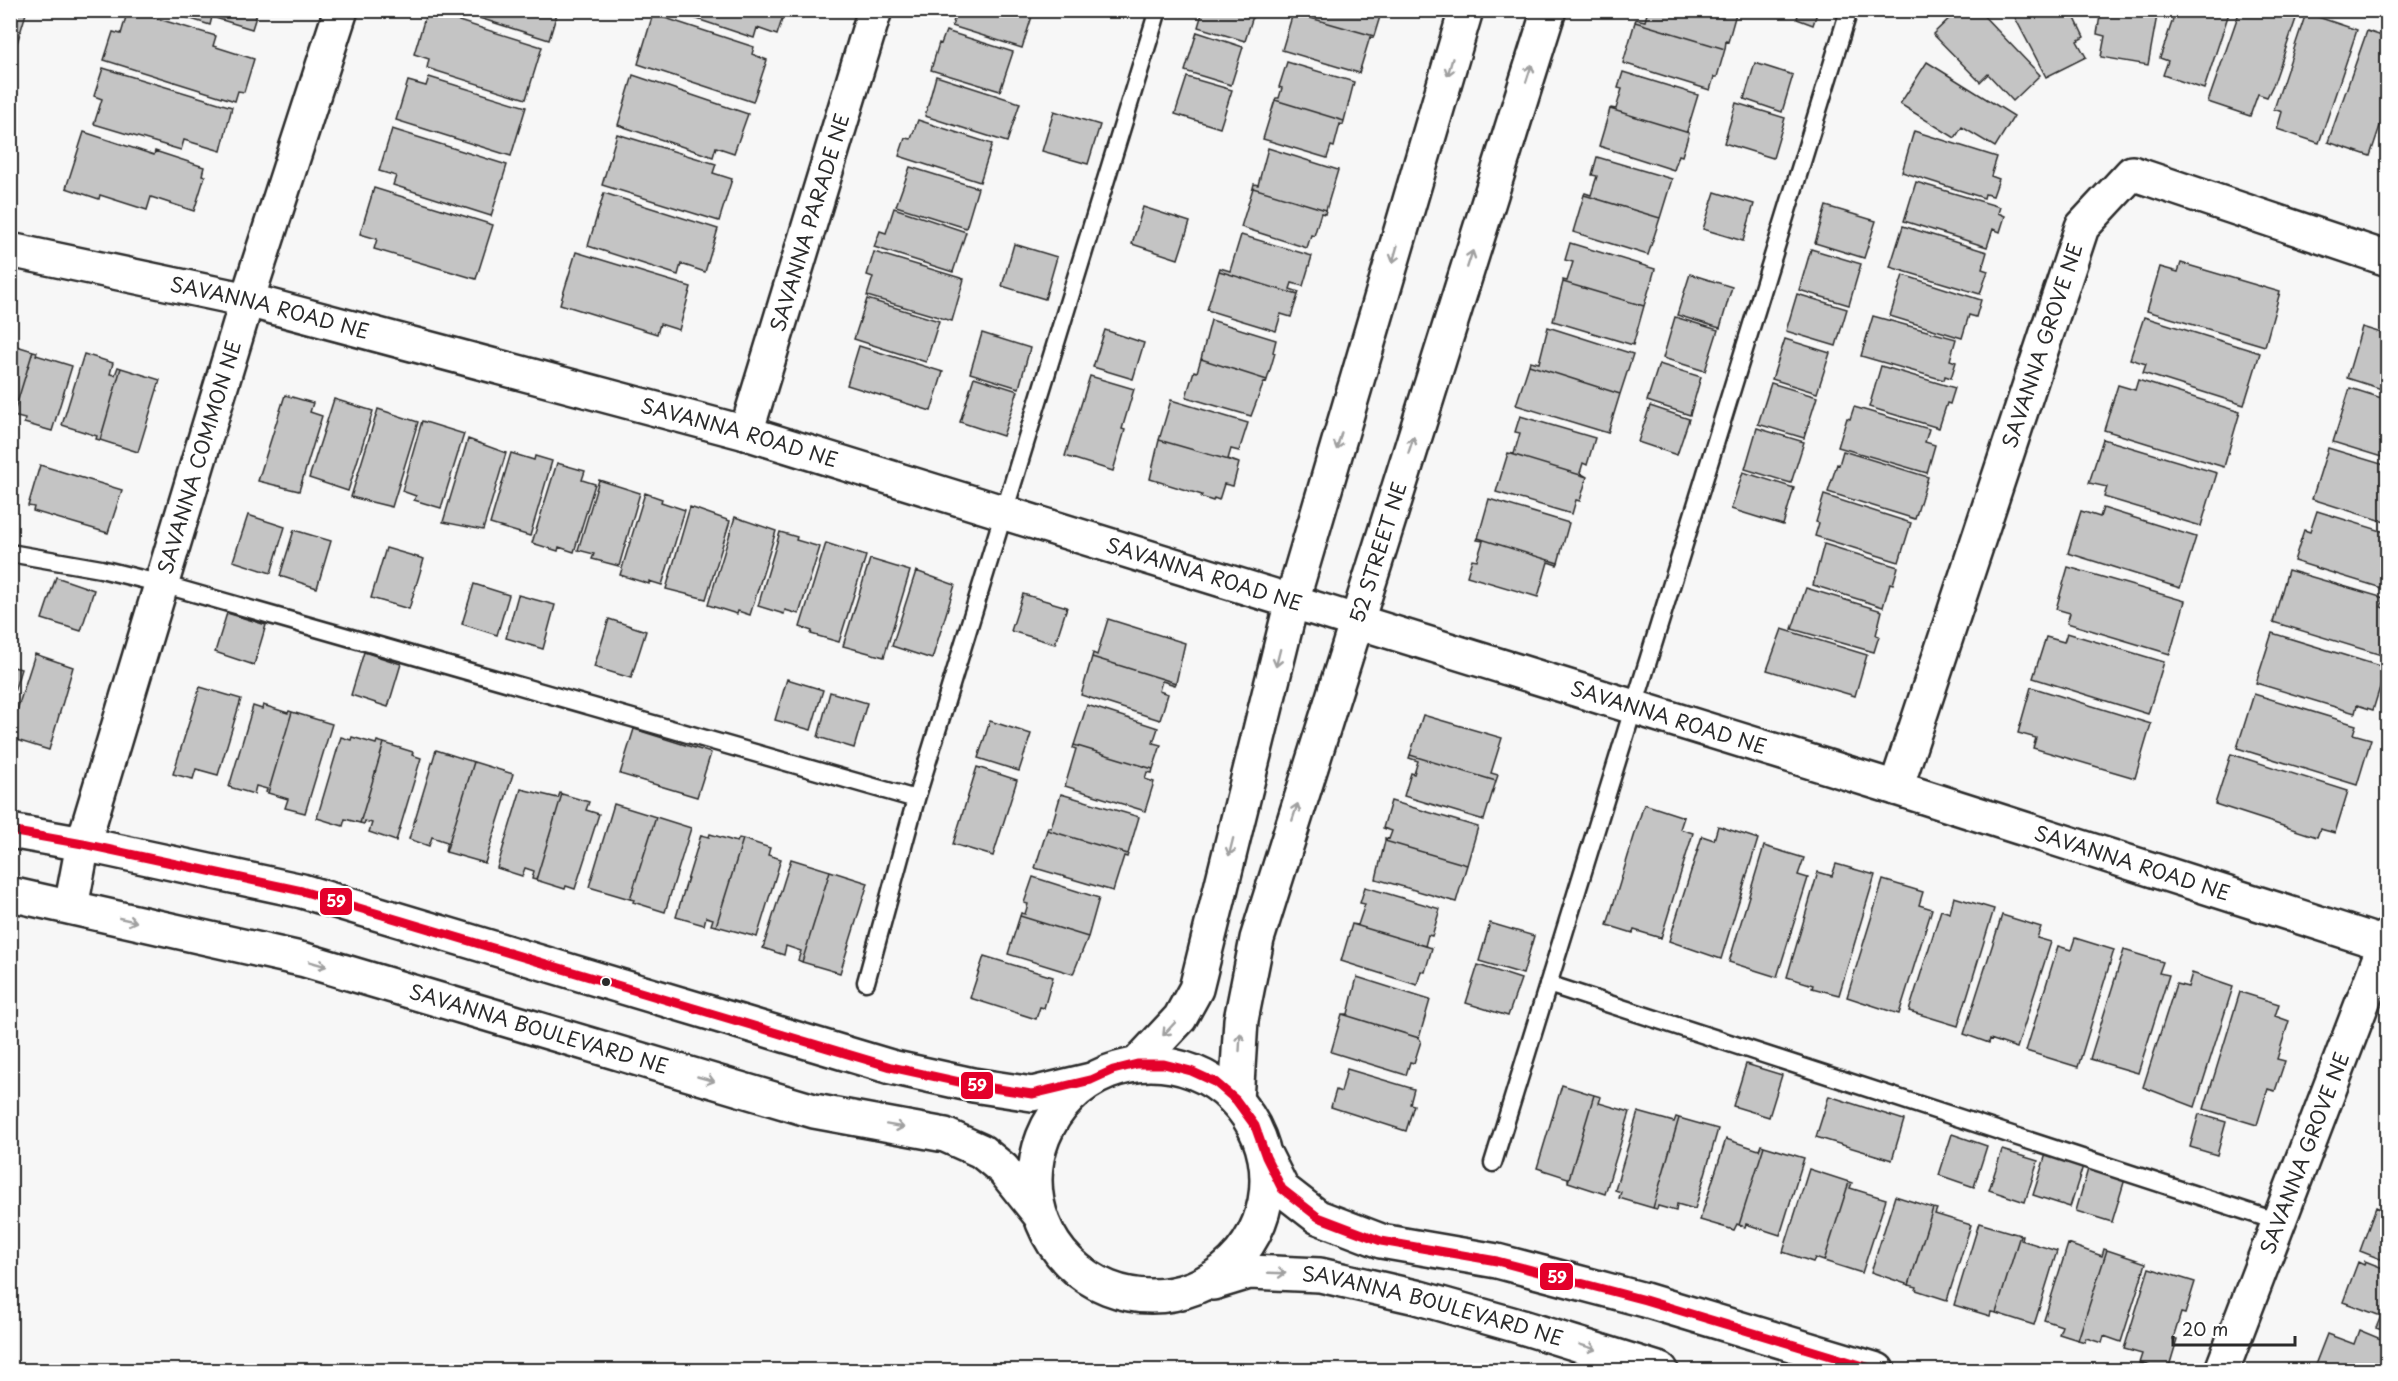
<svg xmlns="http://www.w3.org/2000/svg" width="2398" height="1381" viewBox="0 0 2398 1381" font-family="'Playpen Sans',sans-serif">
  <rect width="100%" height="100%" fill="#f7f7f7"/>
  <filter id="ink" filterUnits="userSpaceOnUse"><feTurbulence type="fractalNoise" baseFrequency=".0167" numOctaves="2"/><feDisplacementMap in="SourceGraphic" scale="12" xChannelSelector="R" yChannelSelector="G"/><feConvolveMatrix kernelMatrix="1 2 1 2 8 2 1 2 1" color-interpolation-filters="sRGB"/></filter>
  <g filter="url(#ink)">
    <path fill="#c4c4c4" stroke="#2b2b2b" stroke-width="1.5" d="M10,10H27L15,50L10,49Z
      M128,10L216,36L213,46L254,59L244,92L238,91L235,101L104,60L113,32L121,34Z
      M163,10H258L252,29L212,17L210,25Z
      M454,10H558L549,40Z
      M670,10H785L777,35L757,28L754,38Z
      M957,10H1034L1022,48L952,26Z
      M1203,10H1255L1245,41L1198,27Z
      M1294,10H1382L1374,36L1293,13Z
      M1648,10H1737L1728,42L1726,41L1725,49L1635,22L1636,19L1645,21Z
      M1799,10H1818L1813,25L1797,19Z
      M1960,10H1978L2040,75L2013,101L1988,74L1980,82L1933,34L1955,13L1957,14Z
      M2011,10H2071L2084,37L2077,41L2086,57L2046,77Z
      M2101,10H2158L2148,65L2101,57L2105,36L2097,34Z
      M2176,10H2230L2204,89L2163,75L2168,61L2160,58Z
      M2240,10H2299L2274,83L2267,97L2258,94L2250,116L2208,102Z
      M427,11L542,47L526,99L427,68L429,59L414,54Z
      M1293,13L1374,36L1373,38L1370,37L1359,73L1282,50Z
      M2306,13L2357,30L2319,143L2277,129L2282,112L2274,109Z
      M653,14L754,47L752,54L767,60L753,102L638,64Z
      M1635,22L1725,49L1717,77H1714L1710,90L1623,63Z
      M946,31L1013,52L1000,91L931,70L939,43L941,44Z
      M2367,31L2388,38V121L2382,120L2370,156L2328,142Z
      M1197,32L1243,47L1231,85L1185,71Z
      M1287,62L1354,82L1344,121L1275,100L1276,98H1279L1282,88L1279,87Z
      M1927,62L2014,116L1995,147L1962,127L1955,138L1900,104Z
      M1755,63L1793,75L1782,112L1744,99Z
      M103,68L232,107L221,151L184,140L181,150L94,124L102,99L94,96Z
      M1623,72L1698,95L1687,131L1689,133L1610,109L1611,108L1616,109L1622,89L1618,88Z
      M633,75L748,114L734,153L716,147L713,157L618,125Z
      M936,76L1020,103L1007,142L925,116Z
      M429,77L526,107L511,156L396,120L408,81L426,86Z
      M1187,77L1232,90L1220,128L1175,114Z
      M1275,100L1344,121L1343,125L1340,124L1334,147L1331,146L1327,158L1263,139Z
      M1736,103L1785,118L1773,158L1724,143Z
      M1610,109L1689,133L1682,156L1679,155L1674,170L1599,146Z
      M1054,111L1100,125L1088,164L1042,151Z
      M918,120L992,144L980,182L899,156L905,138L911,139Z
      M392,129L507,165L491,216L393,185L396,176L379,171Z
      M1914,131L1997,157L1991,176L1999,179L1993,196L1985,194L1984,198L1902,172Z
      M84,132L154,155L155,151L204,167L202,175L205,176L194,211L151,197L147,210L100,195L99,199L66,188Z
      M617,134L716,164L713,173L732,179L719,221L602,185Z
      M1268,148L1338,170L1326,210L1253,188L1254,184L1258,185Z
      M1597,157L1672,179L1660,218L1584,195L1585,193L1591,195L1597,176L1592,175Z
      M910,167L978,188L966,228L896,206Z
      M1916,182L2000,207L1998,213L2005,216L2000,232L1993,229L1987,247L1904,221Z
      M374,188L493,225L476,279L374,249L377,239L360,234Z
      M1253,188L1326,210L1325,214L1321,213L1314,236L1311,235L1307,248L1241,227Z
      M1715,192L1754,204L1743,241L1703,229Z
      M604,193L718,229L705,272L681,264L678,275L588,246Z
      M1584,195L1660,218L1648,255L1573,232Z
      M1826,206L1876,221L1864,258L1815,243Z
      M1143,207L1190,222L1178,259L1132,244Z
      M894,208L966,232L953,272L874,247L880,231L886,233Z
      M1903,226L1987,252L1982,269L1988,271L1980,294L1890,267Z
      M1241,235L1312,256L1303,286L1292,283L1290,289L1299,292L1298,295L1219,271L1220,268L1230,271Z
      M1570,243L1655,269L1644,306L1563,282V280L1567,281L1573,262L1565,260Z
      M1014,244L1057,257L1045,299L1002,286Z
      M1811,249L1861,264L1849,305L1799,290Z
      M576,252L691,287L679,330L660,324L657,334L560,304Z
      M874,252L964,279L952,321L867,296L873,277L867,275Z
      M2181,263L2280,292L2265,346L2147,311L2160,267L2178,272Z
      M1219,271L1298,295L1291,317L1281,314L1276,331L1207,310Z
      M1690,274L1732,287L1720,328L1677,315Z
      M1903,275L1981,300L1976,317L1969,315L1962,338L1890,316Z
      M1563,282L1644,306L1633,345L1553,321Z
      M1797,294L1847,309L1836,346L1786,331Z
      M867,299L939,321L926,362L854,339Z
      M1873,316L1956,339L1950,360L1956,362L1951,378L1945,376L1944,380L1861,356Z
      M1675,317L1718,330L1705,371L1663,358Z
      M2144,317L2260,353L2244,405L2143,373L2146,364L2130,359Z
      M1211,320L1276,340L1273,352L1275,353L1267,380L1201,359Z
      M1548,327L1633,354L1620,394L1529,365L1530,361L1539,363Z
      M2362,327L2388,335V391L2347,378Z
      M1105,330L1144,343L1133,379L1093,367Z
      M982,333L1030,348L1019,388L970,373Z
      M1785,339L1830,353L1817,393L1772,379Z
      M10,344L33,351L13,416L10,415Z
      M859,346L943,372L931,411L847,385Z
      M33,351L37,352L36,355L72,366L52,431L24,423L25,419L13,416Z
      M84,354L113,363L110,374L115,375L118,367L121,368L100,440L96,439L97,436L62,425Z
      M1201,359L1267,380L1266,383L1264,382L1251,416L1186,397L1194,371L1197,372Z
      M1659,364L1701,377L1690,415L1647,401Z
      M1529,365L1620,394L1608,433L1516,405Z
      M1881,366L1955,388L1950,404L1947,403L1939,428L1869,407Z
      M121,368L160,380L138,452L100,440Z
      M1090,376L1134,389L1122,429L1125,430L1113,471L1065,456Z
      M974,377L1018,391L1003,436L960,422Z
      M2138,380L2240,412L2224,467L2104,430L2118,385L2135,390Z
      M1771,383L1817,397L1804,438L1758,424Z
      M2350,388L2388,400V459L2333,442Z
      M285,395L313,403L310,412L322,416L299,491L258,481Z
      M334,399L373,411L348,491L309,478Z
      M1171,400L1248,423L1239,451L1231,449L1228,459L1239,463L1159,440Z
      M1650,406L1689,419L1677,455L1638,442Z
      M1854,407L1929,429L1925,442L1935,445L1927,473L1838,447L1847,418L1850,419Z
      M378,409L418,422L392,507L351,497Z
      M1520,416L1595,438L1587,465L1583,463L1580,473L1587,477L1508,453L1514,454L1520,433L1515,432Z
      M422,421L464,434L441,508L414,500L416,496L402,491Z
      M1757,428L1804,442L1791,483L1745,469Z
      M468,439L506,453L483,530L443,522Z
      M2103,439L2217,473L2201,526L2104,497L2107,487L2089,483Z
      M1159,440L1239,463L1233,486L1224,484L1219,500L1214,498L1213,501L1201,497L1202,495L1150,479Z
      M2328,448L2388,466V523L2312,499Z
      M1843,451L1928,477L1915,519L1828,492L1837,464L1839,465Z
      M511,453L534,460L535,456L552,461L530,536L490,524Z
      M1508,453L1587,477L1580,501L1576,500L1572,514L1496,492Z
      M557,463L585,471L582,480L595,484L574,552L559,547L558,551L532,543Z
      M40,465L122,490L108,533L33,511L34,507L28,506Z
      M1743,472L1794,488L1783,525L1731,509Z
      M599,480L640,493L619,566L592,559L594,554L578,550Z
      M645,493L662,499L661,502L685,510L662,585L649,581V584L620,575Z
      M1824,495L1911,523L1899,562L1815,536L1819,523L1816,522Z
      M1489,499L1569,523L1558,563L1478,538Z
      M690,507L730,521L706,599L666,589Z
      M2103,508L2196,537L2180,588L2068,553L2081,511L2100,517Z
      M2317,511L2388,533V590L2294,561L2304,530L2310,532Z
      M248,515L285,527L271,573L233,561Z
      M735,517L776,531L750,615L738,611L737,614L708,605Z
      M294,530L331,541L317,588L280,576Z
      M780,532L797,537L796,540L820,547L799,614L785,610L784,614L758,606Z
      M1478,538L1558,563L1557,565L1548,562L1538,597L1467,576L1472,559L1477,560L1483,541L1477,540Z
      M826,543L866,556L839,642L811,634L812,631L800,627Z
      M1824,544L1898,567L1893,584L1890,583L1883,607L1813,585Z
      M386,548L424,559L409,609L371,598Z
      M870,559L910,571L884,657L843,646Z
      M2068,567L2185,601L2170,654L2067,623L2070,613L2056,609Z
      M2288,570L2384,598L2381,607L2388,609V657L2273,622Z
      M916,571L955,585L932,659L892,646Z
      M56,577L94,590L81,631L42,619Z
      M474,584L509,595L497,635L462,624Z
      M1806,588L1882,611L1876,635L1879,636L1874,652L1792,629Z
      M1023,594L1067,607L1055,644L1011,631Z
      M518,595L555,605L543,649L506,638Z
      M227,613L266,625L254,665L215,652Z
      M609,619L646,631L631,678L594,667Z
      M1108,619L1185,643L1176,683L1092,657L1093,653L1097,655Z
      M1782,629L1867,655L1855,696L1767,670Z
      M2067,633L2164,662L2148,714L2033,678L2046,637L2064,642Z
      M2272,633L2386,668L2373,710L2357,705L2355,713L2256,683Z
      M364,652L401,664L388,707L351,695Z
      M35,654L73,667L49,750L10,738V732Z
      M1092,657L1176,683L1175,685L1162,681L1159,691L1168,694L1160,720L1081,695Z
      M10,666L21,669L10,705Z
      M787,679L823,690L811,730L775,720Z
      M200,687L241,699L218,775L196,769L193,779L173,774Z
      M2031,687L2151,724L2135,778L2033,748L2036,738L2018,733Z
      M830,692L867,703L854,748L818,737Z
      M2254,694L2356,725L2353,734L2371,739L2357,785L2237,748Z
      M263,705L288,713L289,711L292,712L268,793L266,792L267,789L256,786L254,794L229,787L253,706L262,709Z
      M1087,705L1158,728L1153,743L1161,745L1153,769L1074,745Z
      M292,712L332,724L305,813L285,808L288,799L268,793Z
      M1423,715L1502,738L1491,773L1498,775L1496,781L1410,755Z
      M990,721L1031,734L1019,771L978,758Z
      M634,729L711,753L697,797L620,774Z
      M341,737L351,740L352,737L376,744L377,741L384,743L360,823L345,819L343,826L317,818Z
      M384,743L413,752L412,755L421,758L396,841L369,832L372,823L365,821L364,824L360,823Z
      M1074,745L1153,769L1152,773L1147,772L1145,779L1154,782L1145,811L1065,786L1076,749L1073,748Z
      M436,750L474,762L446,852L445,851L447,842L432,837L429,846L409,839Z
      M2231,754L2348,791L2335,833L2320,829L2317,837L2215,804Z
      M1410,755L1496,781L1484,820L1404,796L1411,773L1414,774L1418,761L1409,758Z
      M474,762L513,774L485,863L446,852Z
      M977,767L1017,780L993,856L953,844Z
      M521,789L558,798L560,793L562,794L536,880L532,879L534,871L525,868L522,876L497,868Z
      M562,794L589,802L586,810L599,814L575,889L566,886L565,889L536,880Z
      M1061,794L1139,817L1128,854L1047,830L1048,827L1051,828Z
      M1391,801L1478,827L1467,865L1385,841V838L1389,839L1392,831L1383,828Z
      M614,804L656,817L630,899L589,887Z
      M1644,804L1684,817L1680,829L1693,833L1661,938L1634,930L1633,933L1607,925Z
      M656,817L691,828L665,912L633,902L634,900L630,899Z
      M1718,826L1758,839L1721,959L1669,941L1702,836L1714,840Z
      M1047,830L1128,854L1127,857L1124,856L1113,891L1035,868Z
      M710,834L737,842L739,838L743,839L716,926L711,925L713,919L706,917L704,925L676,917L701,835L709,837Z
      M743,839L770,848L768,855L781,859L757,937L716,926Z
      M1385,841L1467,865L1456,902L1376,879Z
      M1764,846L1804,858L1798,875L1808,878L1777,977L1729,962Z
      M791,859L830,871L802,962L798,960L801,951L786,946L784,955L763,948Z
      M1836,864L1875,875L1839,995L1812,988L1813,985L1787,977L1818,872L1832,876Z
      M830,871L868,883L840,973L802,962Z
      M1033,877L1099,898L1088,937L1020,916L1021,913L1025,914L1028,904L1024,903Z
      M1883,880L1923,892L1919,905L1932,909L1899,1014L1847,997Z
      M1365,887L1440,909L1432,936L1428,935L1425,946L1432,948L1352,924L1358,925L1365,904L1360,903Z
      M1954,897L1994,909L1958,1026L1909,1011L1941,910L1950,913Z
      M2002,915L2041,927L2037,938L2051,942L2017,1048L1990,1039L1989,1043L1964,1034Z
      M1020,916L1088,937L1073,974L1008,954Z
      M1490,923L1534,936L1523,974L1479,961Z
      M1352,924L1432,948L1425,972L1421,971L1417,985L1341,961Z
      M2075,938L2114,950L2078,1067L2026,1051L2058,946L2071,950Z
      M2124,950L2163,962L2159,973L2169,975L2138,1073L2090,1059Z
      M984,956L1053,977L1044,1008L1040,1007L1036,1019L970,998Z
      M1478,965L1521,979L1508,1016L1466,1003Z
      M2192,973L2233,987L2195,1107L2143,1087L2176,984L2188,987Z
      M1357,977L1430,1000L1419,1038L1342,1014H1348Z
      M2240,992L2279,1004L2275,1016L2289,1021L2277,1059L2285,1061L2275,1091L2268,1089L2257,1125L2204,1109Z
      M1342,1014L1419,1038L1421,1041L1414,1063L1410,1062L1406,1075L1331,1052Z
      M1746,1064L1782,1075L1769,1117L1733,1106Z
      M1347,1069L1414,1089L1410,1104L1414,1105L1406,1131L1331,1107L1336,1090L1341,1092Z
      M1562,1085L1594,1095L1568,1182V1178L1537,1168Z
      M1594,1095L1601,1097L1599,1103L1630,1112L1605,1194L1568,1182Z
      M1829,1096L1904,1120L1892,1160L1816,1137Z
      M1638,1112L1674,1122L1676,1117L1679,1118L1653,1208L1619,1198L1621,1192L1615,1190Z
      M2199,1114L2226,1122L2217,1155L2190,1147Z
      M1679,1118L1718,1129L1695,1209L1677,1204L1676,1211L1658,1206L1657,1209L1653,1208Z
      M1952,1134L1987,1146L1974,1187L1939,1175Z
      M1726,1139L1759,1150L1761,1145L1764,1146L1739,1225L1737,1224L1734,1230L1700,1220Z
      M1764,1146L1804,1158L1780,1235L1746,1224L1745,1227L1739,1225Z
      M2002,1150L2038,1161L2025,1202L1989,1190Z
      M2046,1154L2083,1166L2070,1207L2033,1195Z
      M1809,1169L1849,1182L1824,1261L1815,1258L1813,1262L1783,1252Z
      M2088,1169L2125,1179L2112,1222L2076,1211Z
      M1849,1182L1852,1183L1850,1188L1886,1199L1862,1273L1824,1261Z
      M1895,1196L1933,1208L1909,1285L1871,1272Z
      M2376,1207L2388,1212V1262L2360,1251Z
      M1933,1208L1937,1209L1935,1214L1971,1225L1947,1300L1916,1290L1917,1287L1909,1285Z
      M1979,1223L2020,1235L1996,1313L1991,1312L1990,1316L1954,1305Z
      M2020,1235H2022L2021,1240L2057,1251L2034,1325L1996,1313Z
      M2068,1244L2102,1256L2104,1249L2107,1250L2078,1340L2059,1334L2062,1326L2044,1320Z
      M2107,1250L2146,1263L2121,1342L2104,1336L2102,1343L2086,1338L2085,1342L2078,1340Z
      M2365,1261L2388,1270V1332L2376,1328L2381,1316L2343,1302L2358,1262L2364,1265Z
      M2149,1268L2195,1282L2185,1314L2181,1313L2173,1339L2177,1340L2168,1370L2139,1363L2142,1354L2124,1349Z
      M2359,1330L2388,1342V1370H2313L2327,1334L2354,1344Z"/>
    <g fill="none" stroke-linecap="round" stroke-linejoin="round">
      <g stroke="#2b2b2b" stroke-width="21">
        <path id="lane" d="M10,553L101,569L162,584L916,799
          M866,982L916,799L1158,10
          M1548,984L2279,1222
          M1493,1163L1849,10"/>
      </g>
      <g stroke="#2b2b2b" stroke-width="38">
        <g id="street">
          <path id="s1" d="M10,250L247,300L746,433L1896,788L2385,944"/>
          <path id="s2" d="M746,433L875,10"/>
          <path id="s3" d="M1896,788L2082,227L2132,173L2388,259"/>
          <path d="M10,831L83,844L302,891L891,1067L973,1085L1032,1094L1091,1080"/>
          <path id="s4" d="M10,894L305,960L814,1111L945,1135L981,1151L1003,1169L1039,1214"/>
          <path id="s5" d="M71,907L83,844L247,300L341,10"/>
          <circle cx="1151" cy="1180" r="116"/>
          <path d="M1137,1064L1180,1018L1196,989L1292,601L1466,10"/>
          <path id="s6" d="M1236,1100L1241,1020L1257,939L1549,10"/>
          <path d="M1266,1157L1282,1189L1318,1217L1381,1241L1497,1261L1645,1300L1877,1370"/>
          <path id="s7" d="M1213,1283L1249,1272L1320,1275L1416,1297L1522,1327L1661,1370"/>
          <path id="s8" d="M2222,1370L2388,936"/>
        </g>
      </g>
      <use href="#lane" stroke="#fff" stroke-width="16"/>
      <use href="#street" stroke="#fff" stroke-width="33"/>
      <g stroke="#fff" stroke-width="14">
        <path id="bus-1" d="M10,831L83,844L302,891L891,1067L973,1085L1032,1094L1091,1080L1113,1070L1137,1064H1164L1191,1071L1215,1082L1236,1100L1255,1126L1266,1157L1282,1189L1318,1217L1381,1241L1497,1261L1645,1300L1877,1370"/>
      </g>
      <use href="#bus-1" stroke="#e4002b" stroke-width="9"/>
    </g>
    <defs><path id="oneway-shaft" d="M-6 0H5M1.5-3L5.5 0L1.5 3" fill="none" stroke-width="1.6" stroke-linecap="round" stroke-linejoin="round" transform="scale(1.5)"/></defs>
    <g stroke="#a0a0a0">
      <use href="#oneway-shaft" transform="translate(1450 67) rotate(106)"/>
      <use href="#oneway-shaft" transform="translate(1529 73) rotate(-72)"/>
      <use href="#oneway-shaft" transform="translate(1395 254) rotate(106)"/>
      <use href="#oneway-shaft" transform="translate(1470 259) rotate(-72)"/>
      <use href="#oneway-shaft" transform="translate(1339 441) rotate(106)"/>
      <use href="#oneway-shaft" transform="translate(1411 445) rotate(-72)"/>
      <use href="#oneway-shaft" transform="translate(1278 658) rotate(104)"/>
      <use href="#oneway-shaft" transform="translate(1295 812) rotate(-72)"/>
      <use href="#oneway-shaft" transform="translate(1231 847) rotate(104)"/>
      <use href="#oneway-shaft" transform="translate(128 920) rotate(13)"/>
      <use href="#oneway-shaft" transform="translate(318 964) rotate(16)"/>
      <use href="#oneway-shaft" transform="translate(1169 1029) rotate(133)"/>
      <use href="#oneway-shaft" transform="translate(1240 1042) rotate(-87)"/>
      <use href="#oneway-shaft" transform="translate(706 1079) rotate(16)"/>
      <use href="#oneway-shaft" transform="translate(895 1126) rotate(10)"/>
      <use href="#oneway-shaft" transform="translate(1277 1273) rotate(2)"/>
      <use href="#oneway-shaft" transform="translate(1588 1347) rotate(17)"/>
    </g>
  </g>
  <circle fill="#2b2b2b" stroke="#fff" stroke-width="2" cx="606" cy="982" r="5"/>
  <g text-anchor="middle" stroke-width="6" stroke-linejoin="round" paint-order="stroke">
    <g font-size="20" fill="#2b2b2b" stroke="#fff">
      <text dy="7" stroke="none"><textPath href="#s2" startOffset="220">SAVANNA PARADE NE</textPath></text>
      <text dy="7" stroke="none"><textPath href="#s1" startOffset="266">SAVANNA ROAD NE</textPath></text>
      <text dy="7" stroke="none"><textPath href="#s3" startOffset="466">SAVANNA GROVE NE</textPath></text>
      <text dy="7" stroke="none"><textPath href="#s1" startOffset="752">SAVANNA ROAD NE</textPath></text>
      <text dy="7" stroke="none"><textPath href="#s5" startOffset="468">SAVANNA COMMON NE</textPath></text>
      <text dy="7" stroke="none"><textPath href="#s6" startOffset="568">52 STREET NE</textPath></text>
      <text dy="7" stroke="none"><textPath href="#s1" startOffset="1238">SAVANNA ROAD NE</textPath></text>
      <text dy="7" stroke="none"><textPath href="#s1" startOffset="1724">SAVANNA ROAD NE</textPath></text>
      <text dy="7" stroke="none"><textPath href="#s1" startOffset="2210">SAVANNA ROAD NE</textPath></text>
      <text dy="7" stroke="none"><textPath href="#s4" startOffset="546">SAVANNA BOULEVARD NE</textPath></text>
      <text dy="7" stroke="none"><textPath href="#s8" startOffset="232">SAVANNA GROVE NE</textPath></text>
      <text dy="7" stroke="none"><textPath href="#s7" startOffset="225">SAVANNA BOULEVARD NE</textPath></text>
    </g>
  </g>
  <g stroke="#fff" stroke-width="2">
    <rect x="319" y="887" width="34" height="29" rx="6" fill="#e4002b"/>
    <rect x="960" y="1071" width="34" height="29" rx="6" fill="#e4002b"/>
    <rect x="1539" y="1262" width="35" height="29" rx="6" fill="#e4002b"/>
  </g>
  <g font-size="16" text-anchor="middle" font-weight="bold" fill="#fff">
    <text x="336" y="907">59</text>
    <text x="977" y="1091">59</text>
    <text x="1557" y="1283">59</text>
  </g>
  <rect width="2398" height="1381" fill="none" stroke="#fff" stroke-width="36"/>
  <rect x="18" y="18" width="2362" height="1345" fill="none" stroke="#2b2b2b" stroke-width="2" filter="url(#ink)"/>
  <path d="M2173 1336v9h122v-9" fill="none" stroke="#2b2b2b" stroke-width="3"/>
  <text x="2182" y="1336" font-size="18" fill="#2b2b2b" stroke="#ffffff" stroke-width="4.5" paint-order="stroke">20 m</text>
</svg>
